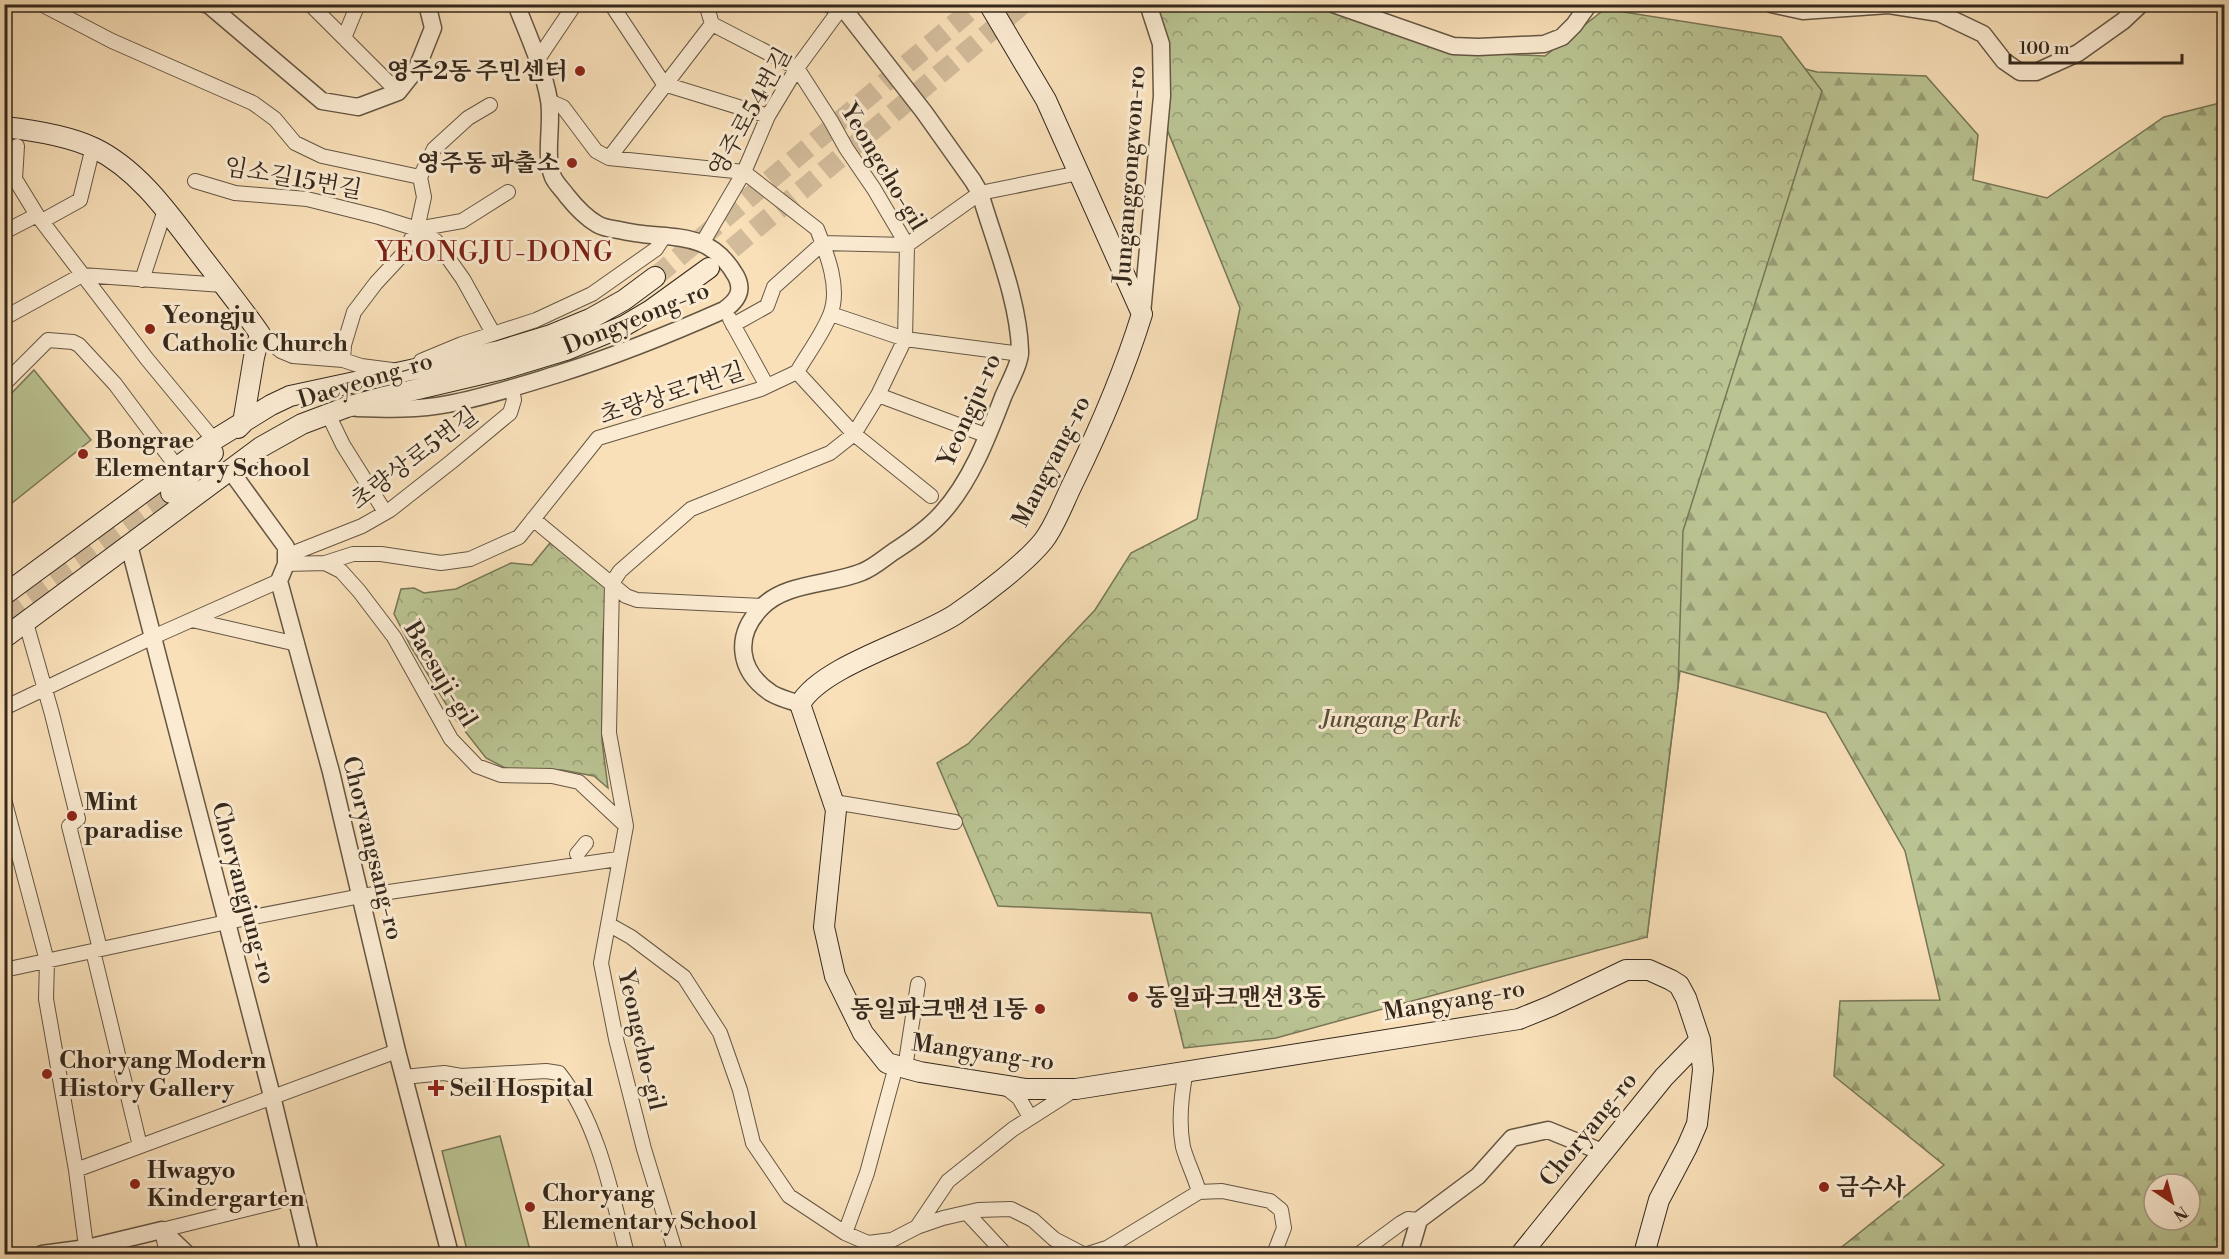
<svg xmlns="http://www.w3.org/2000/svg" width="2229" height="1259" viewBox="0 0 2229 1259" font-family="'Libre Bodoni','Noto Serif KR',serif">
  <defs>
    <pattern id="forest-firs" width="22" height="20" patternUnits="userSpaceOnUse" patternTransform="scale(1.5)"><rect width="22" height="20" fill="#bac392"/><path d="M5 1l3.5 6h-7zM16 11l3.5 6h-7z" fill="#989e76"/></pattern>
    <pattern id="park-crowns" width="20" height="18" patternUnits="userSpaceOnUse" patternTransform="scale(1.5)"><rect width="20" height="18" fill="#bac392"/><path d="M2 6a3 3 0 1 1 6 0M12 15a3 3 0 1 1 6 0" fill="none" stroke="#989e76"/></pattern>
  </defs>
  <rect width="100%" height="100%" fill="#f9e0b9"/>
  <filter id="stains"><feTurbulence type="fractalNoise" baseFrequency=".00333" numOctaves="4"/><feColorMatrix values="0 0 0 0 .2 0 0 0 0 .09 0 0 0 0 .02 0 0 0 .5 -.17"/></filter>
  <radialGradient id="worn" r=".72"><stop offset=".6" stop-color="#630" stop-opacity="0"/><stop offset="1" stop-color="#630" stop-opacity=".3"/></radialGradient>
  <path fill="url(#forest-firs)" stroke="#777657" stroke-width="1.5" fill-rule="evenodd" d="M1157,5L1515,80L1650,28L1817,72L1926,76L1978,135L1973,180L2047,198L2164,117L2224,102V1254H1833L1944,1165L1834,1076L1840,1001L1940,1000L1905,851L1826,713L1680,671L1647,937L1251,331L1167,129L1168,43ZM2154,1184H2190V1220H2154Z"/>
  <path fill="url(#park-crowns)" stroke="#777657" stroke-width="1.5" d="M1157,5H1318L1454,52L1545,56L1605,9L1781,37L1822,91L1683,531L1678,686L1647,937L1276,1038L1184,1048L1151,913L998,906L937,763L968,744L1095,610L1131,553L1197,519L1240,308L1167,129L1168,43Z
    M550,543L608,581L603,636L602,741L608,788L594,776L562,770H509L486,758L454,717L411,647L394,614L401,589L414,588L424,593L456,589L511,563L532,565Z"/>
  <path fill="#bac392" stroke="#777657" stroke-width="1.5" d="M34,370L91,440L7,507L4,503L5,400Z
    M500,1136L531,1254H468L442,1151Z"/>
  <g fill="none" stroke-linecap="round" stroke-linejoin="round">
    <path stroke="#d2bb9a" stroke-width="20" stroke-dasharray="20 10" stroke-linecap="butt" d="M709,268L1023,4
      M655,277L978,4
      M4,614L171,493"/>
    <g stroke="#655643" stroke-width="16">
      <path id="minor" d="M41,4L112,41L253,103L275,119L295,143L322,156L420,177
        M310,4L398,92
        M611,4L664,84L768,116
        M344,38L358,4
        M538,59L575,4
        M549,101L563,107L596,151L609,158L744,172L817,229C827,254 841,289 830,315C822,335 808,353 797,372
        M17,146L15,179L37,215L147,359L214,440
        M609,158L712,24
        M195,181L235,193L307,199L379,217L417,229L436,241L463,279L493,333
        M42,221L80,200L93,147
        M417,229L462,221L508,192
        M4,232L37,215
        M703,242L744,172L768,116L797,68L844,4
        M142,280L165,210
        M831,314L905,339L1021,354
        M4,318L82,275L223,285
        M730,319L767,386
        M733,325L767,306L774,287L823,243L907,245L980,193L1079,173
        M260,334L281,351L293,356L343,360L361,366L392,370
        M343,360L344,345L354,312L376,283L402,255L417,229L424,197L420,177L434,149L468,118L490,105
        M421,361L462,344L536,320L592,294L656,249L665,235
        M797,372L854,434L931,496
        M4,384L48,340L73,342L79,345L115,384L177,467
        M878,395L988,436
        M328,414L343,445L385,512
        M533,519L626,596L637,600L762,606
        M286,556L362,526L390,510L451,462L510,413L514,400L512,389
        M325,563L341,571L359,591L394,637L451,739L477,766L501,775L552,776L579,782L626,826
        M286,564L325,563L353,554H381L441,563L470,559L519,537L598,438L761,389L797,372
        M192,620L297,644
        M26,623L52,714L78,819L69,826L100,949
        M4,708L153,637L279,581
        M4,799L47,961L46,999L76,1170L87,1254
        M834,802L955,822
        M577,854L586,843
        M608,924L631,937L684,977L720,1033L740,1090L753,1143L789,1196L845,1233L868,1243L892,1240L917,1227L943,1218L978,1210L1011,1209L1033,1220L1054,1239L1083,1254
        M93,951L140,1146
        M4,970L227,922L361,896L618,859
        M905,1068L918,984
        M1186,1071C1181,1096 1178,1121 1183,1147C1187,1162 1195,1177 1199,1192
        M404,1077L444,1073L461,1076L546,1071L559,1073C598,1122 612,1195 627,1254
        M1005,1087L1019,1098L1030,1117
        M76,1170L397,1051
        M967,1213L1005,1254
        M917,1227L948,1181L1013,1129L1074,1090
        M845,1233L867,1173L896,1066
        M167,1254L162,1230L296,1197
        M676,1254L644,1149L616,1039L601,963L626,826L609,733L612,583L620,571L691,509L830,453L854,434L878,395L905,339L907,245L874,189L846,148L831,121L797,68L712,24L706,4
        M1088,1254L1107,1248L1199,1192L1222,1191L1270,1201L1281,1210L1284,1228L1274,1254
        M1359,1254L1401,1223L1408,1219L1419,1220"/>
    </g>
    <g stroke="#655643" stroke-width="19">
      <path id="tertiary" d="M205,4L210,6L322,101L358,107L398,92L417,68L433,28L427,4
        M1333,4L1453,46L1478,47L1544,44L1562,37L1574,25L1589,4
        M1771,4L1803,11L1889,5L1939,13L1983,34L2004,61L2020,72H2036L2078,53L2123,21L2141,4
        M1142,314L1162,96L1161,44L1148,4
        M357,408C386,409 419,410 448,404C486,397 522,385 558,374C615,356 670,334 724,310C737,301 744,291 736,276C707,225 665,242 619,230C612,229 603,228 597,224C585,217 575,206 567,196C563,190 556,184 553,177C544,156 553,123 549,100C543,67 528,35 516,4
        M230,470L286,547V564L279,581L331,772L397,1051L450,1254
        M129,545L272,1096L310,1254
        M800,704C791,701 779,698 771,693C738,671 734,636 761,608C785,582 831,585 862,572C873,568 883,559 893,552C910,541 928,529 942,513C971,481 988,436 1003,397C1008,385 1021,362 1020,351C1019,301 994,241 980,193L973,181L924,112L843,8L829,4
        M42,1254L87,1248L162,1230L187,1254
        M1409,1254L1419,1220L1478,1176L1512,1138L1548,1130L1602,1152"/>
    </g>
    <g stroke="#34281c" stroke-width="22">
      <path id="secondary" d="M989,4L1046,100L1142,314C1124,372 1100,428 1073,483C1064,501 1056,524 1044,540C1026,563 981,597 956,614C917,640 822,665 800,704L836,810L824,927L835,976L863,1033L887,1063L920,1072L1026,1089H1076L1519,1019L1551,1006L1626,970H1649L1671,980L1679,985L1686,998L1700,1040L1703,1070L1697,1124L1687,1147L1659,1200L1644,1254
        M4,127C31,130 69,136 94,148C140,170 172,218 202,257C222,283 242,308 260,334L254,357L243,423L238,428
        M171,493L213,453
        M4,595L214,440L271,405L290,396L499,351L551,335L590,319L624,300L655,277
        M4,638L261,447L302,424L347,407L384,397L503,369L566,350L624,326L651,310L709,268
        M1521,1254L1664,1077L1700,1040"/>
    </g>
    <use href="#minor" stroke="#fbebd2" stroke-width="14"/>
    <use href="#tertiary" stroke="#fbebd2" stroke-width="16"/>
    <use href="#secondary" stroke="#fbebd2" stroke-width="20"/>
  </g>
  <g fill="#8f2418" stroke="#fbebd2" stroke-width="2">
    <circle cx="580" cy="71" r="6"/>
    <circle cx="572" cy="163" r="6"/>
    <circle cx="150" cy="329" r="6"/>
    <circle cx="83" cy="454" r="6"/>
    <circle cx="72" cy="816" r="6"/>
    <circle cx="1133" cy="997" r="6"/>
    <circle cx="1040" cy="1009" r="6"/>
    <circle cx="47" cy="1074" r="6"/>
    <path d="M433 1079h6v6h6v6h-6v6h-6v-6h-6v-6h6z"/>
    <circle cx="135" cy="1184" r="6"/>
    <circle cx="1824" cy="1187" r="6"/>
    <circle cx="530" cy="1207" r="6"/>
  </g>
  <g text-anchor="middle" stroke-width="6" stroke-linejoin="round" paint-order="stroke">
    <g font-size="24" font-weight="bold" fill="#34281c" stroke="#fbebd2" text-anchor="start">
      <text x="568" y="79" text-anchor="end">영주2동 주민센터</text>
      <text x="560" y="171" text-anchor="end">영주동 파출소</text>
      <text x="162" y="323">Yeongju<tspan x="162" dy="28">Catholic Church</tspan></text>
      <text x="95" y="448">Bongrae<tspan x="95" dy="28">Elementary School</tspan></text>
      <text x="84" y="810">Mint<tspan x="84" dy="28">paradise</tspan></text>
      <text x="1145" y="1005">동일파크맨션 3동</text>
      <text x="1028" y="1017" text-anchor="end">동일파크맨션 1동</text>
      <text x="59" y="1068">Choryang Modern<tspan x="59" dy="28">History Gallery</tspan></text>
      <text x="450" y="1096">Seil Hospital</text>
      <text x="147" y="1178">Hwagyo<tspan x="147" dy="28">Kindergarten</tspan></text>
      <text x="1836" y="1195">금수사</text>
      <text x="542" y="1201">Choryang<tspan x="542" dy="28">Elementary School</tspan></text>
    </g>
    <g font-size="24" fill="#34281c" stroke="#fbebd2">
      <text transform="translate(750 112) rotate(-61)" y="8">영주로54번길</text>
      <text transform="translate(884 167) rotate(59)" y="8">Yeongcho-gil</text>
      <text transform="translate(1129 175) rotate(-86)" y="8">Junganggongwon-ro</text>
      <text transform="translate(293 178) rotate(10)" y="8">임소길15번길</text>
      <text transform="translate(636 318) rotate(-22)" y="8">Dongyeong-ro</text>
      <text transform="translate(365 380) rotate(-17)" y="8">Daeyeong-ro</text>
      <text transform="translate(672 393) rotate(-18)" y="8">초량상로7번길</text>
      <text transform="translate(969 410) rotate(-66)" y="8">Yeongju-ro</text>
      <text transform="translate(414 458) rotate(-37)" y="8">초량상로5번길</text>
      <text transform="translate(1051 461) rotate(-63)" y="8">Mangyang-ro</text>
      <text transform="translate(441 674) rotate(59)" y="8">Baesuji-gil</text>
      <text transform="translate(373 848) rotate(76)" y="8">Choryangsang-ro</text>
      <text transform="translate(244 893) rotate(75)" y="8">Choryangjung-ro</text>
      <text transform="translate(1454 1000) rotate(-10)" y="8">Mangyang-ro</text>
      <text transform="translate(642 1040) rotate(77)" y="8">Yeongcho-gil</text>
      <text transform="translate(983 1052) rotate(8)" y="8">Mangyang-ro</text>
      <text transform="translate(1588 1129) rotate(-51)" y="8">Choryang-ro</text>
    </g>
    <g font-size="24" font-style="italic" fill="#564f3a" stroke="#fbebd2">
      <text x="1391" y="727">Jungang Park</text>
    </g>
    <g font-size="27" letter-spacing="1.5" fill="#7a1f14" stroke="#fbebd2">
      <text x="495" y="261">YEONGJU-DONG</text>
    </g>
  </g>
  <rect width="2229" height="1259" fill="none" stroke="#f9e0b9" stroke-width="24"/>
  <rect x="6" y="6" width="2217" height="1247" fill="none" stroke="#34281c" stroke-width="3"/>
  <rect x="12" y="12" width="2205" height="1235" fill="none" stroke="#34281c" stroke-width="1.5"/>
  <g transform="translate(2172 1202) rotate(144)"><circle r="28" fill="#fbebd2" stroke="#ab9d89" stroke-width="1.5"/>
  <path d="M0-4.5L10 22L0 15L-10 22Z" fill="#8f2418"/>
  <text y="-9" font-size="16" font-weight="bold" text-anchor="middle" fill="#34281c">N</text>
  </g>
  <path d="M2010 54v9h172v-9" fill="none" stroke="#34281c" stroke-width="3"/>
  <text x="2019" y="54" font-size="18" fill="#34281c" stroke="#fbebd2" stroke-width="4.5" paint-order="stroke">100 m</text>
  <rect width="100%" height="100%" filter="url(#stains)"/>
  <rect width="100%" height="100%" fill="url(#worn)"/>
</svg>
